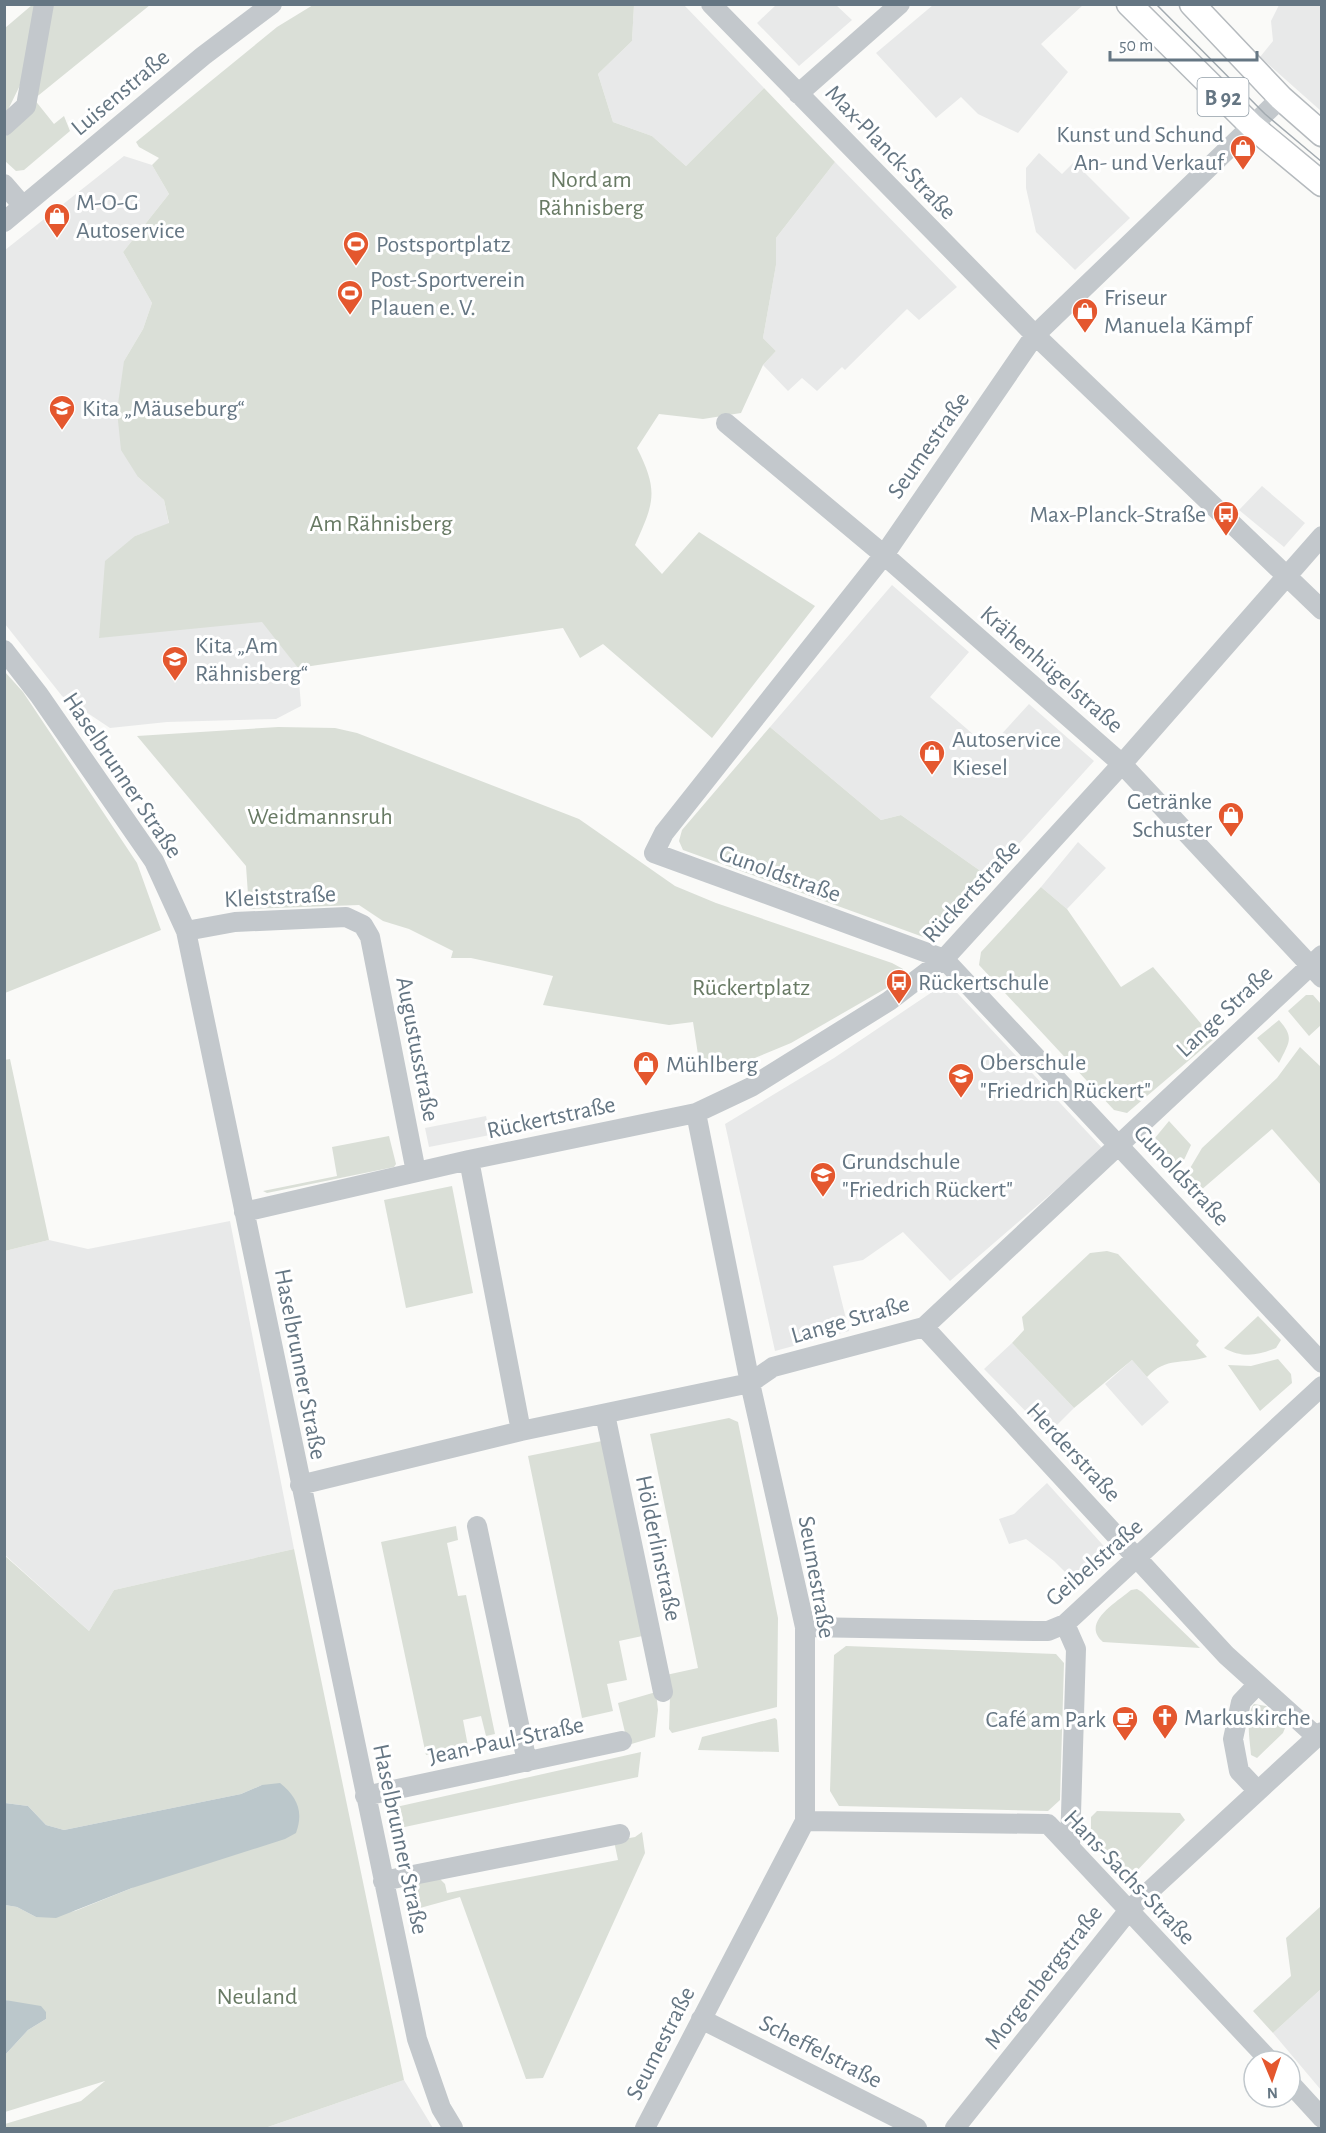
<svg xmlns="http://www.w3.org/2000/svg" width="1326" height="2133" viewBox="0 0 1326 2133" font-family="'Alegreya Sans',sans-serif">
  <rect width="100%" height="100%" fill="#fafaf8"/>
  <path fill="#e8e9e9" d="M634,5H684L764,88L686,166L652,136L613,122L598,74L632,41Z
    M776,5H836L852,20L799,66L757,23Z
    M933,5H1083L1041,44L1068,72L1018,133L978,114L961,97L936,118L876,53Z
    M1279,5H1321V111L1260,57L1273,41L1271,21Z
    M1039,153L1062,174L1074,162L1130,218L1075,270L1036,232L1026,188V168Z
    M124,156L152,165L169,194L123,252L152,303L143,329L124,361L138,477L164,500L169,524L135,536L99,637L263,621L298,668L301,706L276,719L167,722L110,728L62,696L5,624V250Z
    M835,162L957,287L919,320L907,309L845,370L842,367L817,391L802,378L788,391L763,365L776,351L763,338L776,265V238Z
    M1262,486L1305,523L1284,547L1239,510Z
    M892,585L969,652L930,697L989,748L1029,704L1094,761L989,877L901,815L881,820L770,727Z
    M1078,842L1106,868L1067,909L1041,887Z
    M947,982L1103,1149L950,1281L903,1232L863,1260L833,1266L849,1331L775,1351L725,1124L834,1058Z
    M486,1116L490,1135L429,1147L425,1128Z
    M230,1221L294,1549L114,1590L89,1631L5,1555V1251L49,1240L88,1249Z
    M1012,1343L1074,1408L1048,1434L984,1369Z
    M1132,1360L1169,1402L1142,1426L1105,1384Z
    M1047,1483L1111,1554L1077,1584L1054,1561L1026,1539L1009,1544L999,1519L1014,1514Z
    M1321,1989V2090L1273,2033Z
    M404,2080L433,2128H265Z"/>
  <path fill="#dadfd7" d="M32,5H38L24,77L5,116V28Z
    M47,5H150L34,99L54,124L64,116L70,131L24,170L16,171L5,161L4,138L11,131Z
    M313,5H634L632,41L598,74L613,122L652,136L686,166L764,88L835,162L776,238V265L763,338L776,351L763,365L741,413L703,419L659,414L637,448C659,491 654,503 635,545L662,574L699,532L815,606L712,738L603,644L580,658L563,628L298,668L262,622L99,638L105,561L135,536L169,523L164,500L138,477L121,450L117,411L124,361L143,329L152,303L123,252L169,194L152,165L159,158L139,147L136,142L277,27Z
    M5,672L23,692L137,863L161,930L5,993Z
    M278,727L335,728L357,733L579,819L675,886L716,903L892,963L903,969V975L897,982L791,1043L750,1060L701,1074L693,1022L669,1025L543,1005L553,976L471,958H451L453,951L409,929L383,921L359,905L249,909L246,866L137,736Z
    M770,727L881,820L901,815L989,877L940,938H926L683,850L679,841L682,830Z
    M1041,887L1067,909L1121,987L1153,967L1214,1039L1127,1113L1114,1110L979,965L981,952Z
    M1306,995H1313L1321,1004V1025L1309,1036L1288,1011Z
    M1279,1020C1295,1038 1289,1042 1279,1063L1257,1038Z
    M1300,1047L1321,1067V1185L1272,1129L1193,1197L1183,1183V1180L1202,1148L1277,1078Z
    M10,1059L49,1240L5,1251L4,1060Z
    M1169,1121L1191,1145L1183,1162L1174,1171L1150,1144Z
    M389,1136L396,1164L394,1167L267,1193L263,1191L337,1176L332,1147Z
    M452,1186L473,1293L406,1308L384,1200Z
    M1107,1251L1118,1254L1199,1341L1196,1345L1207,1357C1183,1365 1167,1356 1147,1377L1132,1360L1074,1408L1012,1343L1024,1330L1022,1317L1090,1253Z
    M1258,1316L1281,1340L1276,1348C1257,1356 1242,1358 1224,1348Z
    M1278,1359L1291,1374L1292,1383L1260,1411L1228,1365L1251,1366Z
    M729,1418L738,1422L778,1618L777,1707L672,1733L669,1729L670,1696L666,1675L698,1668L650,1434Z
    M607,1440L647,1635L619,1641L627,1680L607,1684L613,1711L582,1718L528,1456Z
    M456,1526L458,1540L447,1543L458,1596L466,1595L495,1734L486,1736L481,1716L463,1720L468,1746L426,1755L381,1542Z
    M294,1549L404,2080L265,2128H5V2124L81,2101L105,2081L5,2112V2055L28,2030L46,2019V2012L5,2000V1905L17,1907L36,1917L75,1911L132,1888L262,1785L241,1794L64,1830L46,1825L28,1806L5,1803L4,1555L89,1631L114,1590Z
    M1137,1589L1142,1592L1200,1648L1103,1642C1080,1623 1117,1602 1131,1590Z
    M846,1646L1056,1654L1064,1663L1060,1800L1048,1811L839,1806L830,1791L834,1655Z
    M656,1692L658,1710L655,1737L628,1745L618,1703Z
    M1254,1704L1266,1706L1285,1728L1283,1733L1257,1758L1251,1755C1250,1741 1245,1715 1254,1704Z
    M775,1718L777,1720L779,1752L698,1750L702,1737Z
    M641,1752L638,1777L400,1828L396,1807Z
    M1097,1811L1180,1813L1185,1820L1132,1876L1091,1838V1817Z
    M642,1832L645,1853L543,2078L526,2079L460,1897L420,1908L424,1921H419L413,1892L414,1885L423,1880L440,1879L445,1884L447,1893L618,1860L614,1841L635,1837Z
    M1321,1906V1989L1273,2033L1253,2011L1291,1976L1286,1938Z"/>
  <path fill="#bbc7cb" d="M280,1783C297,1797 304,1811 296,1833L285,1839L132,1888L56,1918L36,1917L17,1907L5,1905V1803L28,1806L46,1825L64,1830L241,1794L262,1785Z
    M5,2000L41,2006L46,2012V2019L28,2030L5,2055Z"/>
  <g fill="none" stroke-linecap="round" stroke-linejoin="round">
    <g stroke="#b5babe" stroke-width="27">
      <path id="major" d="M1129,4L1252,126L1322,184
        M1192,4L1281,98L1322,134"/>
    </g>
    <path stroke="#c3c8cc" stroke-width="20" d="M711,4L1035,335L1322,610
      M798,94L900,4
      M1281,98L1035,335L884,555L664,833L654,853L944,959L1322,1363
      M4,126L26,106L44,4
      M4,184L23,206
      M4,222L203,56L272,4
      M726,423L884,555L1122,764L1322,978
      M4,650L39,695L154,861L186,931L417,2039L441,2108L453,2128
      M186,931L235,922L346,917L363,925L370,937L416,1172
      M469,1160L521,1431
      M244,1212L469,1160L696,1113L751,1087L889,1001L944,959L1122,764L1322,536
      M924,1327L1226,1655L1317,1737
      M605,1414L663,1692
      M300,1485L521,1431L750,1383L773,1367L924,1327L1322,955
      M477,1526L527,1762
      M1065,1624L1076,1649L1070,1847
      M805,1627L1035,1631H1048L1065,1624L1322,1386
      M1258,1791L1239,1771L1233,1739L1241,1702L1258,1684
      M365,1796L622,1741
      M805,1821L1048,1824L1270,2061
      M383,1881L620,1834
      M701,2019L917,2128
      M1290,2083L1322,2118
      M645,2128L805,1821V1627L750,1383L696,1113
      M955,2128L1129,1910L1322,1732"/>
    <use href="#major" stroke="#fff" stroke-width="24"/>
    <path stroke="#a2aab0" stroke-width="1.5" d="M1156,4L1265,114L1322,162"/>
  </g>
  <defs>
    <g id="shop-pin" transform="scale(1.35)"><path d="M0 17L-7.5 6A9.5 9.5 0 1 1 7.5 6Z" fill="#e4572e" stroke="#fff"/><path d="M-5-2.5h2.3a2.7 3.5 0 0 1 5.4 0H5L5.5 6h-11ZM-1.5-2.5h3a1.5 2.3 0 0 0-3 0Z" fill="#fff"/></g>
    <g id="stadium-pin" transform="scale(1.35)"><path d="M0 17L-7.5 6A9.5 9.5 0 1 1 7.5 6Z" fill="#e4572e" stroke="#fff"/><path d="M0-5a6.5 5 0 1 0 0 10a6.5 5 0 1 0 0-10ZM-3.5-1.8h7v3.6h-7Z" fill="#fff"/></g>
    <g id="school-pin" transform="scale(1.35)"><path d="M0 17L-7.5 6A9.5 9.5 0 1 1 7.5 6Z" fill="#e4572e" stroke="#fff"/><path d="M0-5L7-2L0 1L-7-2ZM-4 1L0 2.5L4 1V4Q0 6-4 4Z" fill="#fff"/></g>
    <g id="bus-pin" transform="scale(1.35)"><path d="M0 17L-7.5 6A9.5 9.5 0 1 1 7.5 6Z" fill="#e4572e" stroke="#fff"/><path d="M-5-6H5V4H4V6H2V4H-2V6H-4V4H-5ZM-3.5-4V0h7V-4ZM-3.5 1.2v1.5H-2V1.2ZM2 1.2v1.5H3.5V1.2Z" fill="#fff"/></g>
    <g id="church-pin" transform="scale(1.35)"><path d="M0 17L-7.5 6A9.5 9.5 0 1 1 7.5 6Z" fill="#e4572e" stroke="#fff"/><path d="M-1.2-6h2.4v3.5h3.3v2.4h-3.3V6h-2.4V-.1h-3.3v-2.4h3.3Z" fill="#fff"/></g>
    <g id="cafe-pin" transform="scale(1.35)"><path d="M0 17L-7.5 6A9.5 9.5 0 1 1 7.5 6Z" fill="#e4572e" stroke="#fff"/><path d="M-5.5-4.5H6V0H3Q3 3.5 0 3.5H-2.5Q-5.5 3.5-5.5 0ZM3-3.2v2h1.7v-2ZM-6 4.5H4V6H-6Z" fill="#fff"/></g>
  </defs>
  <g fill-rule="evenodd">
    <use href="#shop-pin" x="1243" y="148"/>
    <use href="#shop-pin" x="57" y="216"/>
    <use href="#stadium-pin" x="356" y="244"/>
    <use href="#stadium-pin" x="350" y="293"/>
    <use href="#shop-pin" x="1085" y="311"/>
    <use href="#school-pin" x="62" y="408"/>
    <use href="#bus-pin" x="1226" y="514"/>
    <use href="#school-pin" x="175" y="659"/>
    <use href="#shop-pin" x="932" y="753"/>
    <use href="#shop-pin" x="1231" y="815"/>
    <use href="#bus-pin" x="899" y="982"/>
    <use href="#shop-pin" x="646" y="1064"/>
    <use href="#school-pin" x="961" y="1076"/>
    <use href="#school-pin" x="823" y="1175"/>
    <use href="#church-pin" x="1165" y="1717"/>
    <use href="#cafe-pin" x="1125" y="1719"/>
  </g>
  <g text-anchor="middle" stroke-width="6" stroke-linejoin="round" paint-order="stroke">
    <rect fill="#fff" stroke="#939fa8" stroke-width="1.5" x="1197.5" y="78" width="51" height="38" rx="4.5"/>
    <g font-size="22" font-weight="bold" fill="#657683">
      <text x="1223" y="105">B 92</text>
    </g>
    <g font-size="24" fill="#657683" stroke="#fff">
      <text transform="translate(120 92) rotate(-40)" y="8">Luisenstraße</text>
      <text transform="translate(891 152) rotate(46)" y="8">Max-Planck-Straße</text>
      <text transform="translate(928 445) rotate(-55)" y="8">Seumestraße</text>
      <text transform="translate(1052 669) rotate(41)" y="8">Krähenhügelstraße</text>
      <text transform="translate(123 775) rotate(56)" y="8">Haselbrunner Straße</text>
      <text transform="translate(780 873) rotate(20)" y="8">Gunoldstraße</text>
      <text transform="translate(971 891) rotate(-47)" y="8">Rückertstraße</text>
      <text transform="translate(280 896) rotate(-3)" y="8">Kleiststraße</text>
      <text transform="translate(1224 1011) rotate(-43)" y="8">Lange Straße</text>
      <text transform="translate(418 1049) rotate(79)" y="8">Augustusstraße</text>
      <text transform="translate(551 1117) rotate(-12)" y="8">Rückertstraße</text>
      <text transform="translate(1182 1175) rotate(47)" y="8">Gunoldstraße</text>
      <text transform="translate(850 1319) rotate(-16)" y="8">Lange Straße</text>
      <text transform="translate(301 1364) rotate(79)" y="8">Haselbrunner Straße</text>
      <text transform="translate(1074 1452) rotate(47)" y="8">Herderstraße</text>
      <text transform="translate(659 1548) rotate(78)" y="8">Hölderlinstraße</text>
      <text transform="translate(1094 1562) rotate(-41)" y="8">Geibelstraße</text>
      <text transform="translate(817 1577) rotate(80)" y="8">Seumestraße</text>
      <text transform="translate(506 1740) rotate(-12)" y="8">Jean-Paul-Straße</text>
      <text transform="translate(401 1839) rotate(78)" y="8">Haselbrunner Straße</text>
      <text transform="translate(1130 1877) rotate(46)" y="8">Hans-Sachs-Straße</text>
      <text transform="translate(1043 1977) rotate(-52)" y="8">Morgenbergstraße</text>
      <text transform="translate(660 2043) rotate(-63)" y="8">Seumestraße</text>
      <text transform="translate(821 2051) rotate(27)" y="8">Scheffelstraße</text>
    </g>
    <g font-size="24" fill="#657683" stroke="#fff" text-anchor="start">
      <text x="1224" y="142" text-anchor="end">Kunst und Schund<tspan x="1224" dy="28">An- und Verkauf</tspan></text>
      <text x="76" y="210">M-O-G<tspan x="76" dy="28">Autoservice</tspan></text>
      <text x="376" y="252">Postsportplatz</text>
      <text x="370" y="287">Post-Sportverein<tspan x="370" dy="28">Plauen e. V.</tspan></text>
      <text x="1104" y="305">Friseur<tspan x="1104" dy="28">Manuela Kämpf</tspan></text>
      <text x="82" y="416">Kita „Mäuseburg“</text>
      <text x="1206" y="522" text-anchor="end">Max-Planck-Straße</text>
      <text x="195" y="653">Kita „Am<tspan x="195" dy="28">Rähnisberg“</tspan></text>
      <text x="952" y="747">Autoservice<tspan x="952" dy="28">Kiesel</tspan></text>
      <text x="1212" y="809" text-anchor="end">Getränke<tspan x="1212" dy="28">Schuster</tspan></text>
      <text x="918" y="990">Rückertschule</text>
      <text x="980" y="1070">Oberschule<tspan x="980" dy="28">"Friedrich Rückert"</tspan></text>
      <text x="666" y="1072">Mühlberg</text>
      <text x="842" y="1169">Grundschule<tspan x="842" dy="28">"Friedrich Rückert"</tspan></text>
      <text x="1184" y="1725">Markuskirche</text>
      <text x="1106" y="1727" text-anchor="end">Café am Park</text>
    </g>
    <g font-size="24" fill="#687a64" stroke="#fff">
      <text x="591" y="187">Nord am<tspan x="591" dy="28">Rähnisberg</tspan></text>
      <text x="381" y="531">Am Rähnisberg</text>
      <text x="320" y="824">Weidmannsruh</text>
      <text x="751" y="995">Rückertplatz</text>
      <text x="257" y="2004">Neuland</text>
    </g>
  </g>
  <rect width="1326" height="2133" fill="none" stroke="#657683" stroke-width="12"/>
  <g transform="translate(1272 2079) rotate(178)"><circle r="28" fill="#ffffff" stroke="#c1c8cd" stroke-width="1.5"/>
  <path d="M0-4.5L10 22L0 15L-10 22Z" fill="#e4572e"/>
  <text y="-9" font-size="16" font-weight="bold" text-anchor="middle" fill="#657683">N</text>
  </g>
  <path d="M1110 51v9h147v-9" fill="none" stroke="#657683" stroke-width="3"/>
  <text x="1119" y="51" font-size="18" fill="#657683" stroke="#ffffff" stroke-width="4.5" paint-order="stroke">50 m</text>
</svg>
